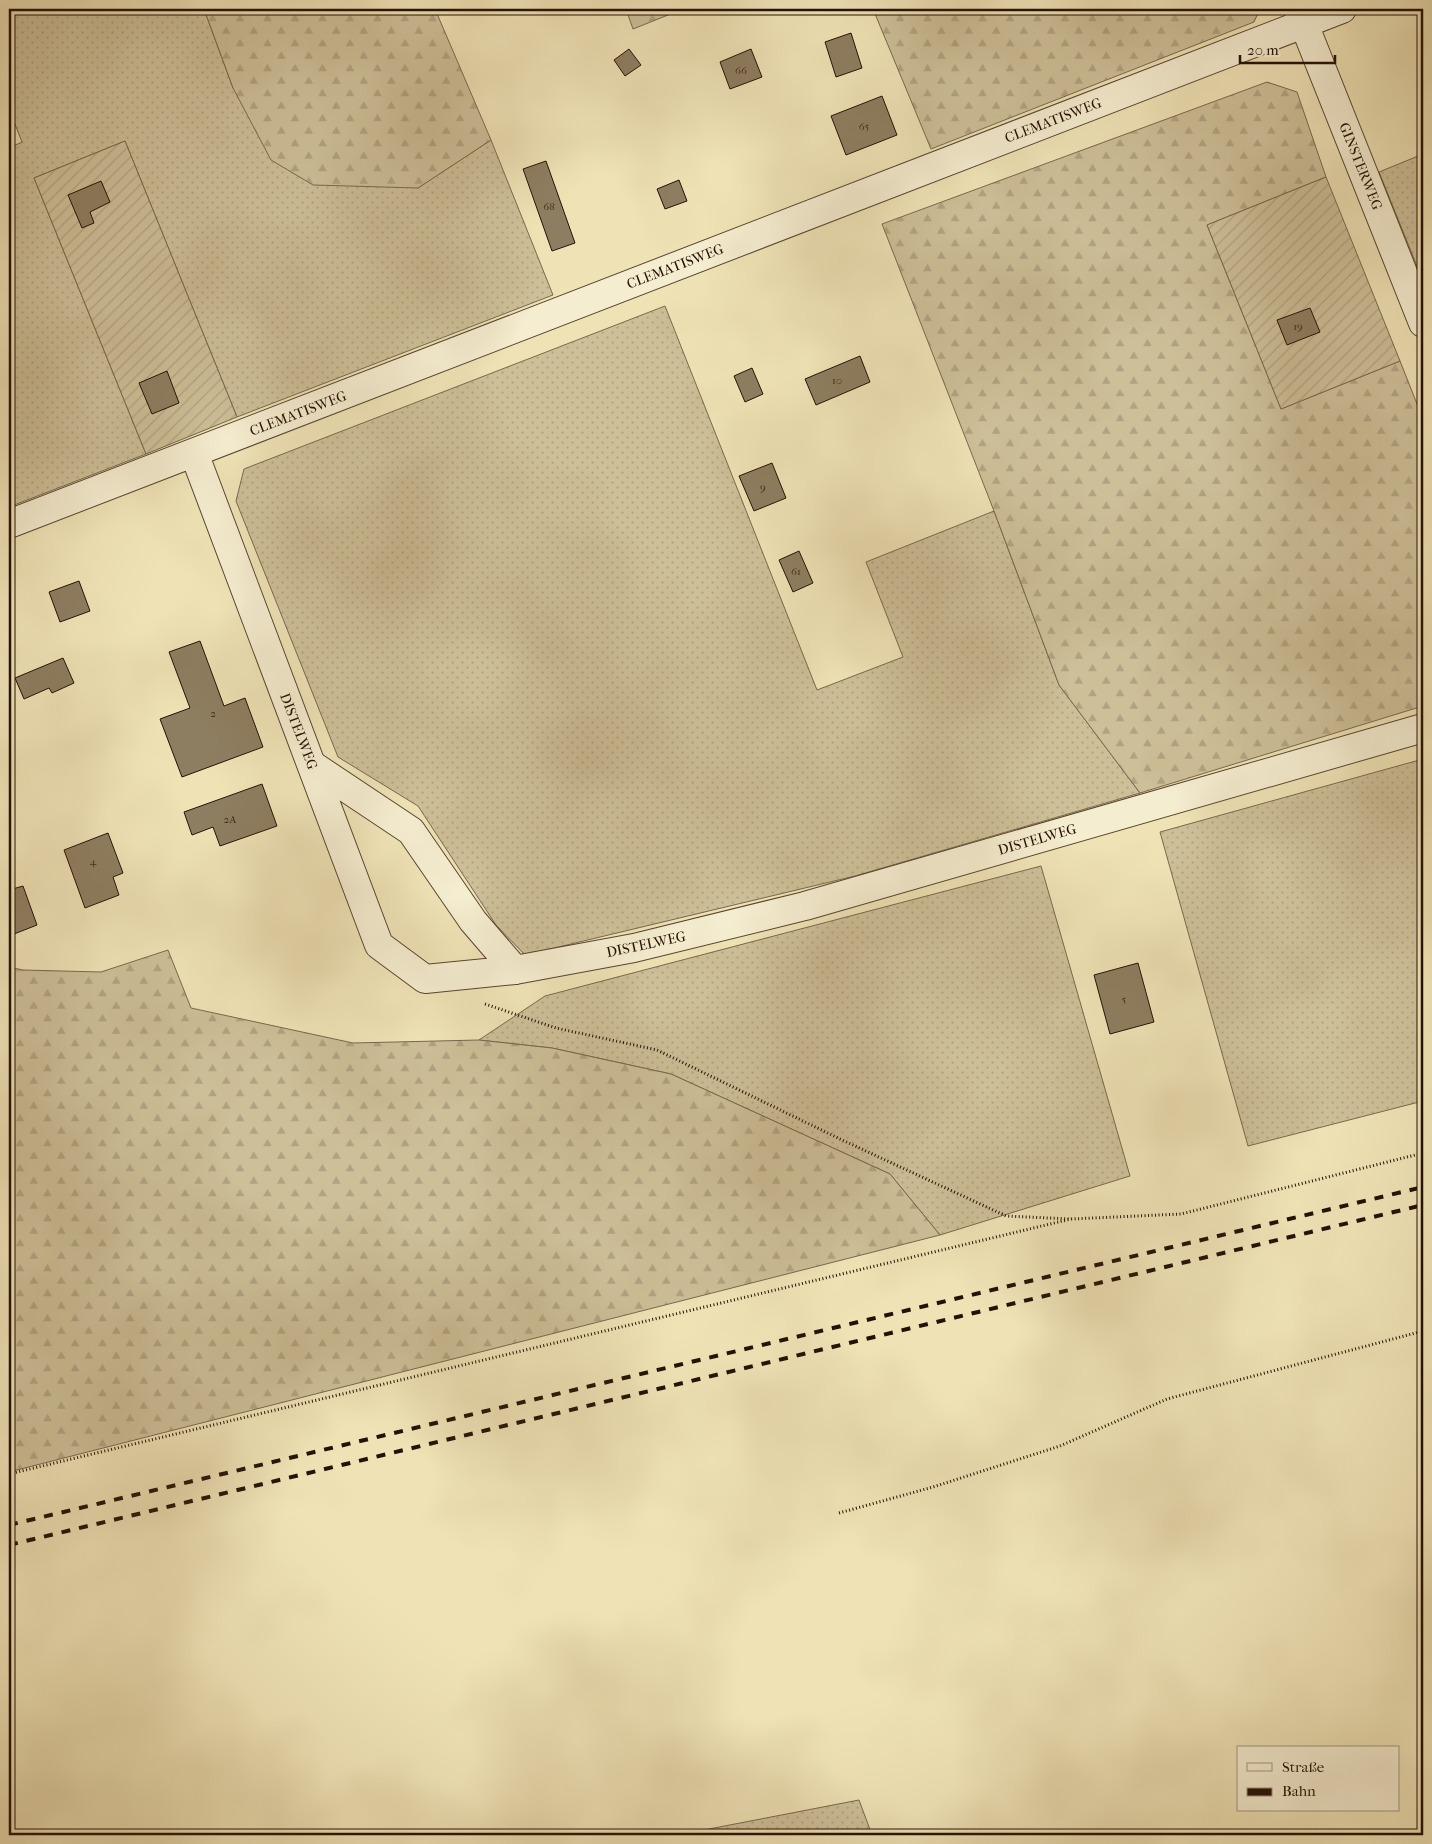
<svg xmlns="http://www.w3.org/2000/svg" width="1432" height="1844" viewBox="0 0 1432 1844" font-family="'IM FELL French Canon',serif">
  <defs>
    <pattern id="grass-dots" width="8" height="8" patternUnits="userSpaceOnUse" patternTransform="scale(1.25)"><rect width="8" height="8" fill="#cdbf98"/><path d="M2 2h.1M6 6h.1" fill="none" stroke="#b0a381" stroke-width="1.8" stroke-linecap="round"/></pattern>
    <pattern id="forest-firs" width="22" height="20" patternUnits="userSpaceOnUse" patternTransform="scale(1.25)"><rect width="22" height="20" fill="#cdbf98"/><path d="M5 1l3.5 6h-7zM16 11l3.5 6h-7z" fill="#b0a381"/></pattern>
    <pattern id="garden-furrows" width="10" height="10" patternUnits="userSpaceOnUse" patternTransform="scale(1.25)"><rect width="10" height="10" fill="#cdbf98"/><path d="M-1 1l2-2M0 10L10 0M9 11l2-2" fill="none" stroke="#b0a381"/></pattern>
  </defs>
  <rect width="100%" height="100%" fill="#efe3b6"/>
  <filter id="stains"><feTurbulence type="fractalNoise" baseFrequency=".004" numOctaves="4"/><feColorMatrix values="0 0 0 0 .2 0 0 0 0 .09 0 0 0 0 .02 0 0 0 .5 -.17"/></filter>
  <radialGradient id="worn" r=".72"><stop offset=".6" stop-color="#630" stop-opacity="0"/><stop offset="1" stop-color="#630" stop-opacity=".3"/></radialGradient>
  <path fill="url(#grass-dots)" stroke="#79684e" d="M9,9H204L233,88L418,188L491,140L553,295L237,417L125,141L34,178L146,454L9,507V148L22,142L9,109Z
    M1423,154V281L1379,172Z
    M665,306L817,690L903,657L866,562L994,511L1059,685L1140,793L855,876L525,955L496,925L418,806L338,757L236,501L244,469Z
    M1423,759V1101L1248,1146L1160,832Z
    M1041,866L1130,1176L940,1235L890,1174L671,1074L552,1048L479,1040L545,996Z
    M859,1800L872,1835H678Z"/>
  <path fill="url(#forest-firs)" stroke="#79684e" d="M204,9H435L491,140L418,188L313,185L271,160L233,88Z
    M626,9H683L633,29Z
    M873,9H1260L1254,22L931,149Z
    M1267,82L1297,92L1326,177L1207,225L1281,409L1400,361L1423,419V706L1140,793L1059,685L994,511L882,224Z
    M168,950L191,1008L353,1043L479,1040L552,1048L671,1074L890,1174L940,1235L9,1472V967L23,970L101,972Z"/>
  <path fill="url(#garden-furrows)" stroke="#79684e" d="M125,141L237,417L146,454L34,178Z
    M1326,177L1400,361L1281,409L1207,225Z"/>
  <path fill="#8e7e61" stroke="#251004" d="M851,33L862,68L836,77L825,42Z
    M629,49L641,65L625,76L614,60Z
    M751,49L762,77L730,89L720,62Z
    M882,96L897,135L846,155L831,116Z
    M546,161L575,243L552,251L523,169Z
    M679,180L687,201L665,209L657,189Z
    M101,181L110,202L90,212L94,223L82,228L68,195Z
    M1310,308L1320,332L1287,345L1277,320Z
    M860,356L870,382L816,405L805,379Z
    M752,368L763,394L745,402L734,376Z
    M167,371L179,403L152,414L139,383Z
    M772,463L786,498L754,511L739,476Z
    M799,551L813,583L793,592L779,560Z
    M79,581L90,611L60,622L49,592Z
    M200,641L224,706L245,698L263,747L182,777L160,719L190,708L169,652Z
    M63,658L74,683L52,693L49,688L24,699L15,678Z
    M262,784L277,826L220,846L213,827L192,835L184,812Z
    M108,833L123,873L113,877L119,895L85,908L64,850Z
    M23,886L37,925L9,936V890Z
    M1138,963L1154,1022L1110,1034L1094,975Z"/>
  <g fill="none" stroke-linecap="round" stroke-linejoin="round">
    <g stroke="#584530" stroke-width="30">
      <path id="minor" d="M1298,9L1423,323
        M194,453L379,945L425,979L515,970L634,948L805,906L1423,728
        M9,524L1342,9
        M312,765L411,831L473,921L515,970"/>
    </g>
    <path stroke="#251004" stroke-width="3" stroke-dasharray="1 2.5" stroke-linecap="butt" d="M485,1004L556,1028L657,1050L840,1139L1006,1216L1071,1219L1181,1214L1423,1153
      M9,1474L1071,1219
      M839,1513L933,1487L1060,1446L1167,1399L1423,1331"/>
    <use href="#minor" stroke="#f5edd0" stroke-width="28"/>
    <path stroke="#251004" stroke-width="4" stroke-dasharray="9 9" stroke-linecap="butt" d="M9,1525L1423,1187
      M9,1545L1423,1205"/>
  </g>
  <g text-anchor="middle" stroke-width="4" stroke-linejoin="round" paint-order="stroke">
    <g font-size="11" fill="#3f2c1b">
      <text x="741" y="74">66</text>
      <text x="864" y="130">65</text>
      <text x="549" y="210">68</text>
      <text x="1298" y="330">19</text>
      <text x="837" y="384">10</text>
      <text x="763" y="491">9</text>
      <text x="796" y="575">61</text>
      <text x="213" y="717">2</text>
      <text x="230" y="823">2A</text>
      <text x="93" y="865">4</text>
      <text x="1124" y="1003">5</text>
    </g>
    <g font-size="14" fill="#251004" stroke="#f5edd0">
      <text transform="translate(1053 120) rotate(-21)" y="5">CLEMATISWEG</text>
      <text transform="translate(1361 166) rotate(68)" y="5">GINSTERWEG</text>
      <text transform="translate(675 266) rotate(-21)" y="5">CLEMATISWEG</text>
      <text transform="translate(298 413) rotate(-21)" y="5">CLEMATISWEG</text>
      <text transform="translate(299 731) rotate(69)" y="5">DISTELWEG</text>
      <text transform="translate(1037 839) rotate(-16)" y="5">DISTELWEG</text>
      <text transform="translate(646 944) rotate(-12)" y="5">DISTELWEG</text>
    </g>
  </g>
  <rect width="1432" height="1844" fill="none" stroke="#efe3b6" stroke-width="30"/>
  <rect x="10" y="10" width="1412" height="1824" fill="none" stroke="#251004" stroke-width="2.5"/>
  <rect x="15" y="15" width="1402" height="1814" fill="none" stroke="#251004"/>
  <rect x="1237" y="1746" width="162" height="65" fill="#f5edd0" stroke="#a2957e"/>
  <rect x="1247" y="1763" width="25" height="8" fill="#f5edd0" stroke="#a2957e"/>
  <text x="1282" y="1772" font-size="15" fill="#251004">Straße</text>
  <rect x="1247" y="1788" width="25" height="8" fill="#251004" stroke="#a2957e"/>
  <text x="1282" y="1796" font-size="15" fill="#251004">Bahn</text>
  <path d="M1240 55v8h95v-8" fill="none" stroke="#251004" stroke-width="2.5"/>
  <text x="1247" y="55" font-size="15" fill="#251004" stroke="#f5edd0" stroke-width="4" paint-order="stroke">20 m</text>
  <rect width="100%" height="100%" filter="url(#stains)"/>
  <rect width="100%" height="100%" fill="url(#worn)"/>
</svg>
